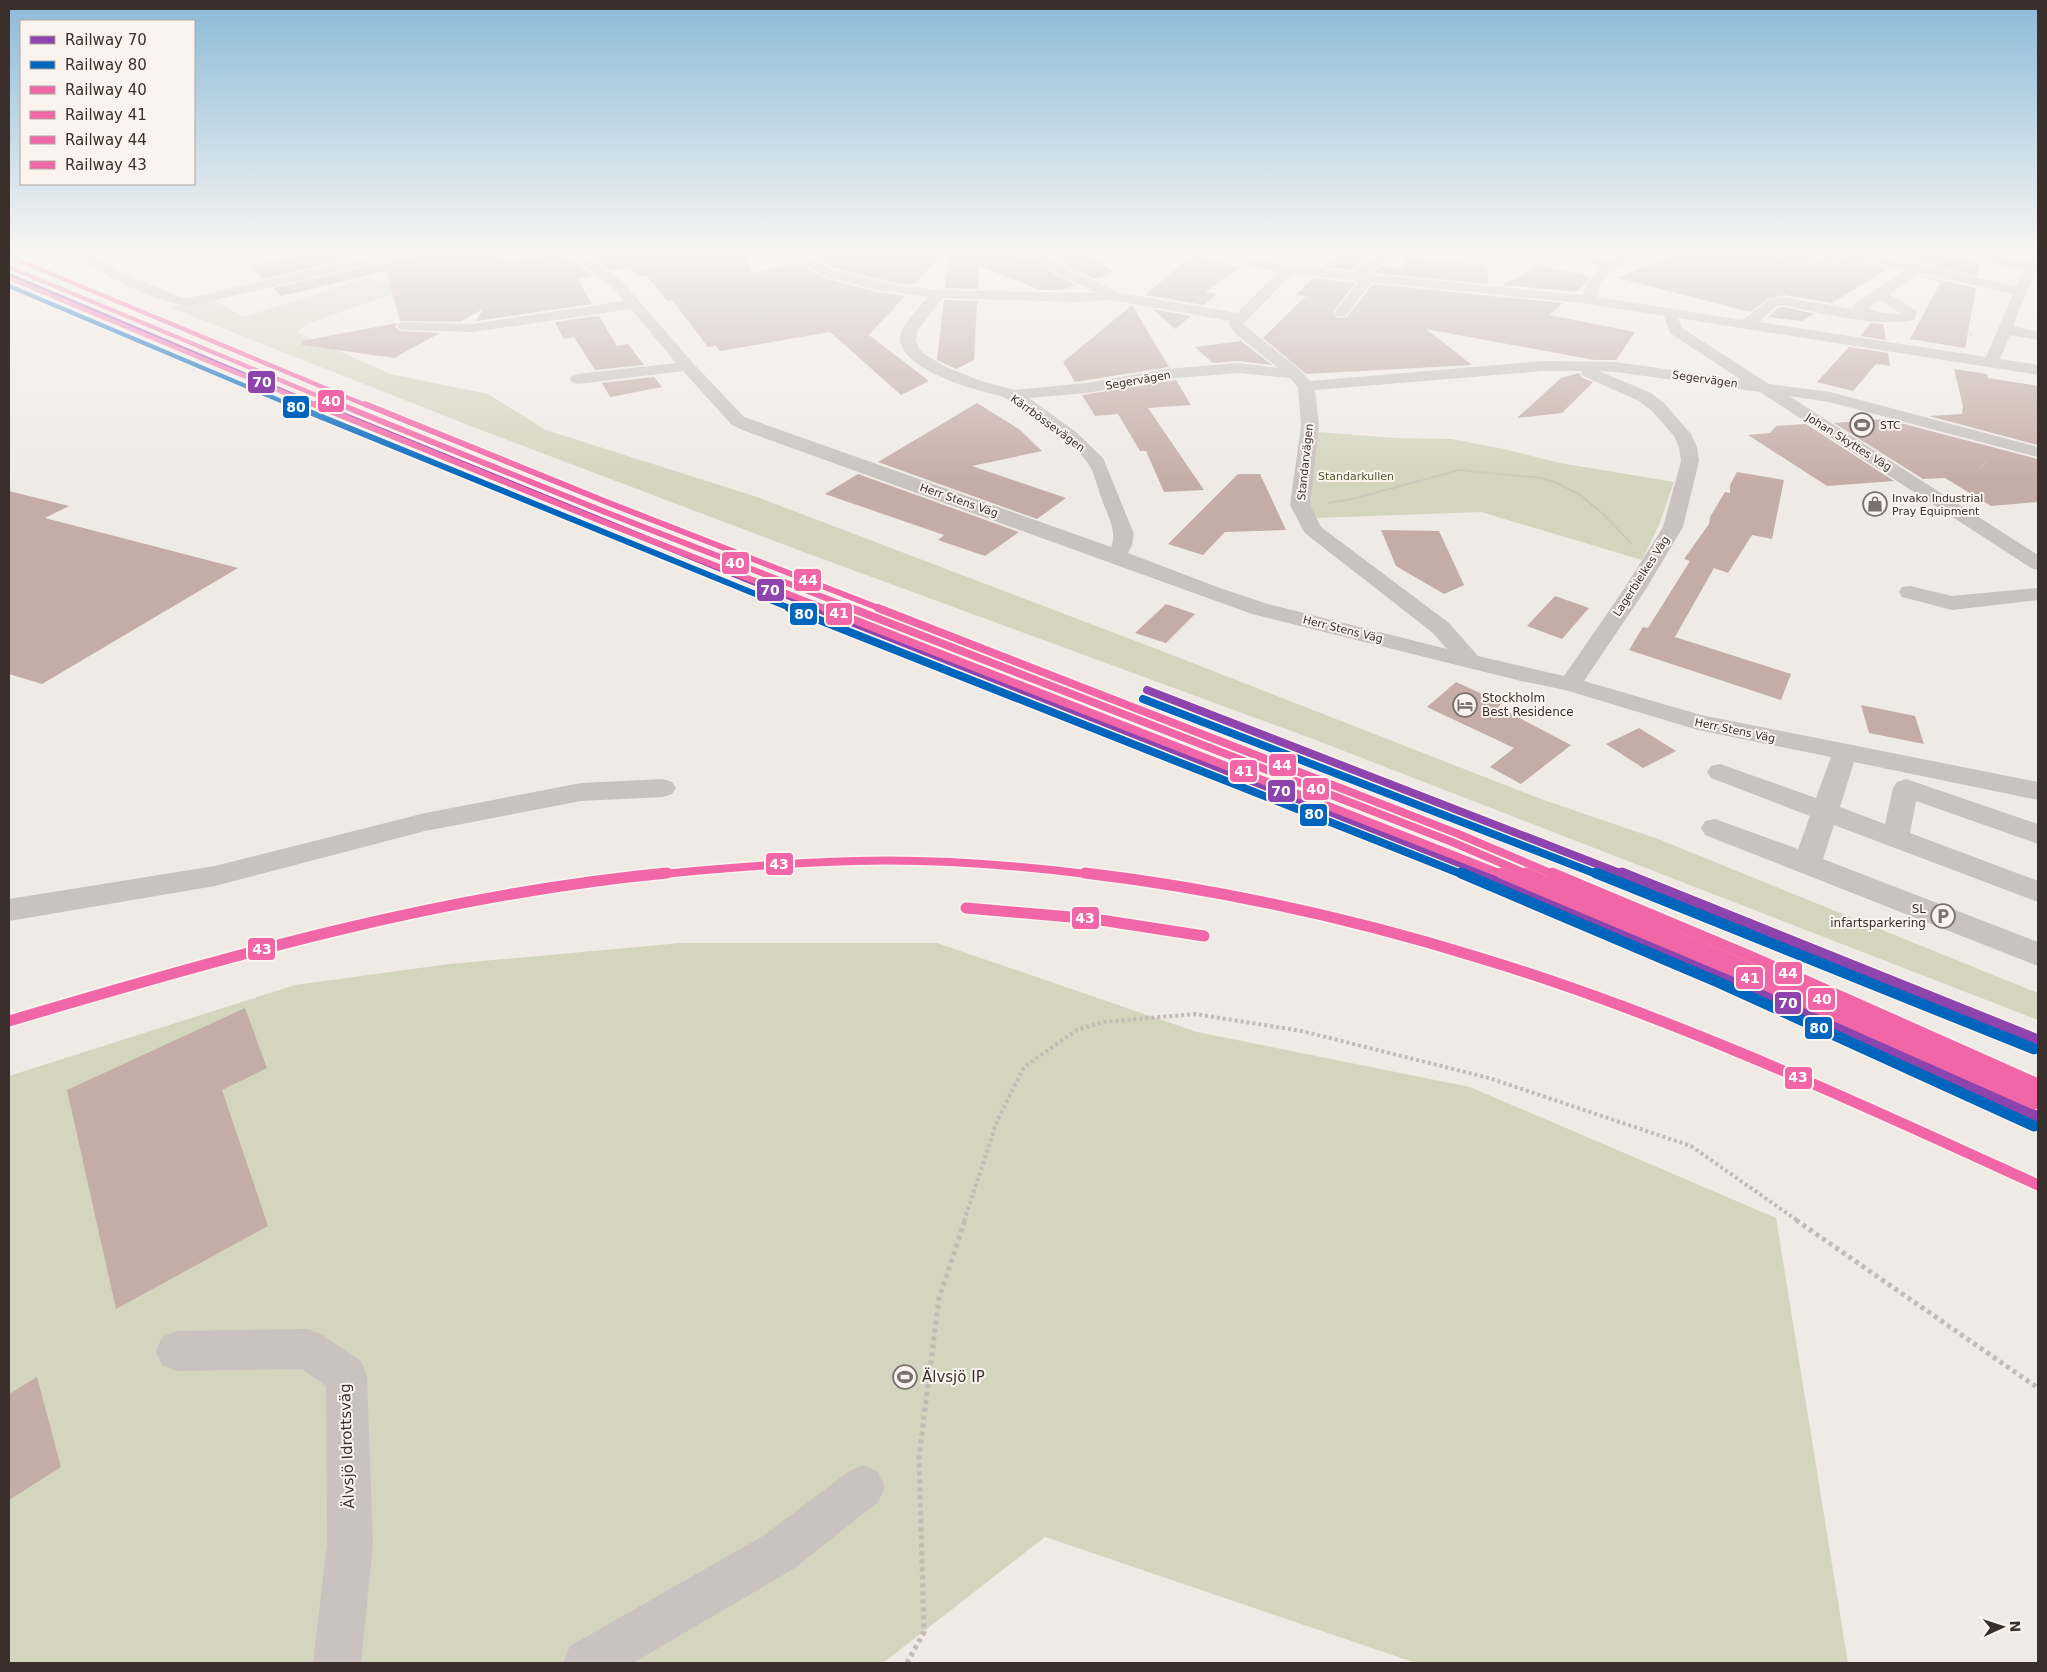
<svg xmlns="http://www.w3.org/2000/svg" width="2047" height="1672" font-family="'DejaVu Sans',sans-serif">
<rect width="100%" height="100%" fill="#f0eae5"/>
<g fill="#d3d5bf">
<polygon points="367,278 396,284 398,292 309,323 297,332 390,374 488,394 546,430 757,497 1167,653 1541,799 1658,839 2038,993 2038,1020 1313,739 801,551 473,427 169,307 214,300 244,317"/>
<polygon points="1318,432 1394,438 1451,439 1504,449 1560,463 1674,482 1659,525 1642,560 1481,512 1316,518 1307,501"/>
<polygon points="681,943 937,943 1197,1032 1470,1087 1776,1218 1848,1663 1416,1663 1045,1537 883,1663 9,1663 9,1076 295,985 449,964"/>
</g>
<g fill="#c4ada6">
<polygon points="328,249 392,249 263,279 250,266"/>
<polygon points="426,249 485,249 506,262 561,252 594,276 578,279 592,304 476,321 483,309 460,322 400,321 386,271 281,296 273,288 418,255"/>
<polygon points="579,249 749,249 751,274 798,262 823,278 872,291 905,296 869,335 929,381 901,395 830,332 720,351 716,346 708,347 672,300 667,301 646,275 640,276 627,268 612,271"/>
<polygon points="847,249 1021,249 1057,276 1076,285 1062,290 1040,290 979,266 978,289 945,288 949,254 944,253 914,285 896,283 834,268 815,258"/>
<polygon points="1042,249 1083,249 1115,273 1095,279 1069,267"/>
<polygon points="1342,249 1370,259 1350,270 1323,267"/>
<polygon points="1683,249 1835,249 1821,257 1809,260 1808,266 1819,269 1840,262 1856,249 1936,249 1944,255 1981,263 1979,265 1978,276 1871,252 1863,258 1867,263 1901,271 1888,269 1832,303 1784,295 1767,299 1750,312 1618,278"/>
<polygon points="1194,254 1239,268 1205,292 1217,294 1204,305 1145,295"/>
<polygon points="1406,257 1487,265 1488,284 1372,273 1385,265 1400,270"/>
<polygon points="1540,265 1589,277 1584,285 1576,292 1502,285"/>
<polygon points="1919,275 1976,288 1965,348 1910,339 1941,282 1918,276"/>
<polygon points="1313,278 1355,283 1333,312 1336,318 1347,317 1373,284 1563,303 1549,315 1635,332 1616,360 1594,360 1426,329 1472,365 1306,374 1263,338 1306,296 1296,295"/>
<polygon points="944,300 977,301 974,360 956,369 937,360"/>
<polygon points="1132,305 1169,367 1075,382 1063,362"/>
<polygon points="1784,307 1798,310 1814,314 1802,321 1768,317 1778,308"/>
<polygon points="1153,309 1191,316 1175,329"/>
<polygon points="599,316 617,346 628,344 644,365 595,370 574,337 564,339 555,322"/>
<polygon points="397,323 395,327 399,331 440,333 394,358 302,345 302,341"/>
<polygon points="1871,323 1883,324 1886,340 1860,336"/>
<polygon points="1241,341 1272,365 1238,361 1213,363 1195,347"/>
<polygon points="1849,347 1888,353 1890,366 1876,364 1853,391 1817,382"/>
<polygon points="1954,369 1987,374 1988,378 2038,386 2038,445 1929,416 1962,414 1963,406"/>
<polygon points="1579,373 1582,378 1593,382 1562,413 1517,418 1561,378"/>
<polygon points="654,377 662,387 610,397 602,383"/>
<polygon points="1176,380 1191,405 1148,408 1204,490 1164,492 1146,451 1140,451 1118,414 1095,416 1082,395"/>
<polygon points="977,403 1019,429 1042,451 972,466 1066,498 1037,519 878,462"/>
<polygon points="1884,419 1897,427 1900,423 2038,459 2038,502 1991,506 1945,478 1923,479 1834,423"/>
<polygon points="1806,424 1894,481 1827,486 1748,435 1770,433 1776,426"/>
<polygon points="1737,472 1784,480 1772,539 1752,535 1728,573 1714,568 1675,637 1791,674 1781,700 1629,650 1643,627 1648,628 1690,561 1684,559 1709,524 1710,517 1725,492 1730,493 1730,485"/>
<polygon points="858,474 1019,532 985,556 938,540 944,535 825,494"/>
<polygon points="1238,474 1260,474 1286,530 1225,532 1203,555 1168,544"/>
<polygon points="9,491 69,506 45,518 238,568 42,684 9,674"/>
<polygon points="1381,530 1439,531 1464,585 1444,594 1396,566"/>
<polygon points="1555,596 1589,608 1562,639 1527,626"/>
<polygon points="1166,604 1195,614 1166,643 1135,633"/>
<polygon points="1456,682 1502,703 1498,707 1571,745 1521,784 1490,767 1514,748 1427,707"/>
<polygon points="1861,705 1915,716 1924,744 1869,733"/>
<polygon points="1639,728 1676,751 1643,768 1606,744"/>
<polygon points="245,1008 267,1068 222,1090 268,1226 116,1309 67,1090"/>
<polygon points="37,1377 61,1467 9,1500 9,1394"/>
</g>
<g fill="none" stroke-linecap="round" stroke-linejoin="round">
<g stroke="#c2bbb6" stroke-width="2" stroke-dasharray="1 1" stroke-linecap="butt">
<polyline points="1960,331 1972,335"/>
<polyline points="1979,470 1986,461"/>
<polyline points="1329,503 1352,499 1460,470 1541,478 1555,482 1580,495 1602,513 1632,544"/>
</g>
<polyline stroke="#c2bbb6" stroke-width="4" stroke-dasharray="3 3" stroke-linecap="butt" points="964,1221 997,1121 1024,1067 1077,1030 1103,1022 1195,1014 1302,1031 1489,1078 1691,1146 1798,1221"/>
<g stroke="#c2bbb6" stroke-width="5" stroke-dasharray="4 4" stroke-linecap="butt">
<polyline points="1796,1220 2038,1388"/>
<polyline points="907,1663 924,1632 919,1456 939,1298 965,1220"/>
</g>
<g fill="#c9c2be" fill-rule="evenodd">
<path d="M72,249H87L118,271L180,297L189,298L401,249H424L418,253L189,306C160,304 90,272 72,249Z"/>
<path d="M561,249H576L622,281L693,363L744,417L1111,547C1118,531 1106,513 1101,497C1097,486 1094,471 1087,462C1071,440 1028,409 1003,397C995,394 986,393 978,390C956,384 905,367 900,341C898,328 920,306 928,297L872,289L823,276L780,249H796L833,270L896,285L938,290L1097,293L1058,275L1023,249H1038L1068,269L1112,289L1115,292L1237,313L1279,272L1250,266L1208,252L1207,249H1226L1258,260L1289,266L1350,272L1376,258L1360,252L1359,249C1370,249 1384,248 1393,257L1367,274L1583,295L1587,282L1601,266L1541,252L1540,249H1563L1610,260L1630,249H1646C1631,268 1599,267 1597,297L1743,320L1768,300L1784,297L1852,309L1853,305L1906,270L1867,261L1865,258L1872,254L2016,286L2023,270L1944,253L1938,249H1963L2026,262L2032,249H2038V273L2035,272L2013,326L2038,332V340L2010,335L2000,359L2038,365V375L1678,318L1682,328L1769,384L1830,392L2038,447V457L1829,402L1789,396L2038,555V570L2031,568L1760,392L1616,372L1599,371L1651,393L1664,403L1691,434L1697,447L1699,461L1683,527L1646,589L1584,681L1701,715L2038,782V800L1854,762L1840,807L1885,824L1893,788L1897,782L1906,779L2038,824V844L1916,801L1910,833L2038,881V902L1834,825L1823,859L2038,942V966L1705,835L1701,828L1705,821L1715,819L1798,849L1810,816L1711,778L1707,772L1711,766L1720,764L1816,798L1831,757L1698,730L1565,690L1521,681L1252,614L745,431L732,425L683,371L578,384L572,382L570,379L572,376L578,374L676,363L631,309L473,332L404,330L399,329L397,326L399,323L404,322L473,324L624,301L612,287ZM1919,273L2013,294L1986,357L1759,322L1777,306L1784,305C1818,313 1881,328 1914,320L1917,313L1915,310L1889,294ZM1292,274L1359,281L1334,313L1336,316H1346L1372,282L1590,304L1664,316L1670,333L1741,380L1616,362L1543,361L1310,381L1300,370L1243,324ZM942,298L1077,302L1112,300L1230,321L1228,324L1236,334L1278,368L1238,363L1166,369L1087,383L1014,390L981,381L946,367L924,354L919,348L916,341L918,330ZM1880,300L1901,314L1883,313L1868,308ZM1543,371H1582L1581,373L1583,376L1639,401L1652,411L1674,436L1679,447L1681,461L1663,527L1624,589L1564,676L1478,656L1449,623L1321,527L1310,505L1319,426L1315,390ZM1238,373L1290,378L1298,387L1301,426L1290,505L1303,530L1306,534L1433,633L1447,649L1268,604L1220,588L1128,553L1132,545L1134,534L1103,458L1076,432L1029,398L1087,393L1166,379Z"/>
<path d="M1839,249H1854C1846,258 1820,275 1809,264L1811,261L1822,259Z"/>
<polygon points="1910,586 1952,596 2038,588 2038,600 1952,610 1902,597 1899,592 1902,587"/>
<polygon points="663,779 672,782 676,788 672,794 663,797 581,801 425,831 215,886 9,921 9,899 215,866 425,813 581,783"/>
<polygon points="308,1329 322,1335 361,1361 367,1376 373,1544 361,1663 313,1663 327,1544 326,1386 302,1369 176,1371 162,1365 156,1351 162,1337 176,1331"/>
<polygon points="863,1465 878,1472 885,1487 878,1502 795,1568 633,1663 563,1663 570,1646 763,1536 848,1472"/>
</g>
<g stroke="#fbf4ee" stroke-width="6">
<polyline id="rail-1-far3" points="9,275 319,406"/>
</g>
<g stroke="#fbf4ee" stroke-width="9">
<polyline id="rail-1-far2" points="316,404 819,609"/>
</g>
<g stroke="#fbf4ee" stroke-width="11">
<g id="rail-1-far1">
<polyline points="816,608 1489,875"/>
<polyline points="1147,690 1625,875"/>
</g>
</g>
<g stroke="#fbf4ee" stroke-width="14">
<g id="rail-1">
<polyline points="1486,873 1724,974 2038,1117"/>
<polyline points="1622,873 2038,1040"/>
</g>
</g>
<g stroke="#fbf4ee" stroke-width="6">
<polyline id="rail-2-far3" points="9,286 293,406"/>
</g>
<g stroke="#fbf4ee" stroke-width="9">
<polyline id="rail-2-far2" points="290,404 792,609"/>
</g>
<g stroke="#fbf4ee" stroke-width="11">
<g id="rail-2-far1">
<polyline points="789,608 1464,875"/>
<polyline points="1143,699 1599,875"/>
</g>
</g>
<g stroke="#fbf4ee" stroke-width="14">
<g id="rail-2">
<polyline points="1461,873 1720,983 2034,1126"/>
<polyline points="1596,873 2034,1049"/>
</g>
</g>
<g stroke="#fbf4ee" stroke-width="6">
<polyline id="rail-3-far3" points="9,267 342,406"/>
</g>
<g stroke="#fbf4ee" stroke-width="9">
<polyline id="rail-3-far2" points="339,404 605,512 854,609"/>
</g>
<g stroke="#fbf4ee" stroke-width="11">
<polyline id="rail-3-far1" points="851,608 1452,842 1529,875"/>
</g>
<g stroke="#fbf4ee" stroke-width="14">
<polyline id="rail-3" points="1526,873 1746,966 2038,1095"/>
</g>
<g stroke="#fbf4ee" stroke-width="6">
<polyline id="rail-4-far3" points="9,278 316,406"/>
</g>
<g stroke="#fbf4ee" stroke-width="9">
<polyline id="rail-4-far2" points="313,404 601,521 827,609"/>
</g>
<g stroke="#fbf4ee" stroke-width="11">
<polyline id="rail-4-far1" points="824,608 1504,875"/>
</g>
<g stroke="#fbf4ee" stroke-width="14">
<polyline id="rail-4" points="1501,873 1743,975 2034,1104"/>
</g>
<g stroke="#fbf4ee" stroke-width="6">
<polyline id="rail-5-far3" points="13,258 368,406"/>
</g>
<g stroke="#fbf4ee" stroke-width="9">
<polyline id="rail-5-far2" points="365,404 609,503 881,609"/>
</g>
<g stroke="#fbf4ee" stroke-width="11">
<polyline id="rail-5-far1" points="878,608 1456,833 1555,875"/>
</g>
<g stroke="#fbf4ee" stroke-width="14">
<polyline id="rail-5" points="1552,873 1750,956 2038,1084"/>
</g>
<g stroke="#fbf4ee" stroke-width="11">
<path id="rail-6-far1" d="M654,875C721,868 788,863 856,861C935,859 1016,865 1095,875"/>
</g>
<g stroke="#fbf4ee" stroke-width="14">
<g id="rail-6">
<path d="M1085,873C1219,889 1351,918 1480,958C1672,1016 1856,1102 2038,1185"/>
<polyline points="966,908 1094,919 1204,936"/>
<path d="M9,1021C224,957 443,894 667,873"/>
</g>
</g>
<use href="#rail-1-far3" stroke="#8e44ad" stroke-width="4.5"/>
<use href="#rail-1-far2" stroke="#8e44ad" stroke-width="6"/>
<use href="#rail-1-far1" stroke="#8e44ad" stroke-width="8"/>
<use href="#rail-1" stroke="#8e44ad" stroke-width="11"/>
<use href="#rail-2-far3" stroke="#0065bd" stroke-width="4.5"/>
<use href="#rail-2-far2" stroke="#0065bd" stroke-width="6"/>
<use href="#rail-2-far1" stroke="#0065bd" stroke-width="8"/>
<use href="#rail-2" stroke="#0065bd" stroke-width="11"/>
<use href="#rail-3-far3" stroke="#f166a7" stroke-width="4.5"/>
<use href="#rail-3-far2" stroke="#f166a7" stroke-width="6"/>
<use href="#rail-3-far1" stroke="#f166a7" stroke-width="8"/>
<use href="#rail-3" stroke="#f166a7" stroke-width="11"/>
<use href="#rail-4-far3" stroke="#f166a7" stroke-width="4.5"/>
<use href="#rail-4-far2" stroke="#f166a7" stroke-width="6"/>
<use href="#rail-4-far1" stroke="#f166a7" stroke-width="8"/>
<use href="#rail-4" stroke="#f166a7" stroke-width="11"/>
<use href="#rail-5-far3" stroke="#f166a7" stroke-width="4.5"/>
<use href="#rail-5-far2" stroke="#f166a7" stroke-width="6"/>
<use href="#rail-5-far1" stroke="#f166a7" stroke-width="8"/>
<use href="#rail-5" stroke="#f166a7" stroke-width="11"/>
<use href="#rail-6-far1" stroke="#f166a7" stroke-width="8"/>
<use href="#rail-6" stroke="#f166a7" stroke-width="11"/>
</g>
<linearGradient id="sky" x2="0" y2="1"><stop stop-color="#8bbad8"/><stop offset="0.52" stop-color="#f8f6f3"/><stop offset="1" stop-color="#f8f6f3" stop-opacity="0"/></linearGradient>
<rect width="2047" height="483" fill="url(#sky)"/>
<defs>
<g id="stadium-ring" transform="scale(1.25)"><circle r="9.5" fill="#fbf4ee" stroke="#7a706c" stroke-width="1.5"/><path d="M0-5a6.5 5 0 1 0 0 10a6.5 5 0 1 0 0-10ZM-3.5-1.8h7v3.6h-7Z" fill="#7a706c"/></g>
<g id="shop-ring" transform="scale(1.25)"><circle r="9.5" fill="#fbf4ee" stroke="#7a706c" stroke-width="1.5"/><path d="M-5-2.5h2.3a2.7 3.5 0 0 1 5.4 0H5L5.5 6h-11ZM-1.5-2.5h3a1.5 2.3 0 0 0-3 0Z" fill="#7a706c"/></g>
<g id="hotel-ring" transform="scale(1.25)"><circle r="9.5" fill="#fbf4ee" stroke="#7a706c" stroke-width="1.5"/><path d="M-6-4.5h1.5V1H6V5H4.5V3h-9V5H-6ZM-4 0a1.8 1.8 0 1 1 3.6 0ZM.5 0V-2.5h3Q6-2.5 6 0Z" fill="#7a706c"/></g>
<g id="parking-ring" transform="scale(1.25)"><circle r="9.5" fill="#fbf4ee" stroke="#7a706c" stroke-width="1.5"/><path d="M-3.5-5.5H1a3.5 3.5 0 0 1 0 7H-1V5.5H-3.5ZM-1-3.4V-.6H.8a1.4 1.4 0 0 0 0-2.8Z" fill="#7a706c"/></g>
</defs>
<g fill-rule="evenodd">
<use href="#stadium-ring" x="1862" y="425"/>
<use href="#shop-ring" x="1875" y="504"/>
<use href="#hotel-ring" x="1465" y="705"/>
<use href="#parking-ring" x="1943" y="916"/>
<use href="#stadium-ring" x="905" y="1377"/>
</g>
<g text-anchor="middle" stroke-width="4" stroke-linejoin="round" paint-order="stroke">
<g font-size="11" fill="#3b2f2b" stroke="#fbf4ee">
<text transform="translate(1705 379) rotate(8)" y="4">Segervägen</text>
<text transform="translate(1138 380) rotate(-10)" y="4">Segervägen</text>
<text transform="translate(1048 423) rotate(36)" y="4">Kärrbössevägen</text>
<text transform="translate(1849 442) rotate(32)" y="4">Johan Skyttes Väg</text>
<text transform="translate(1305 462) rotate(-84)" y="4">Standarvägen</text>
<text transform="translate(959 500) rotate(19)" y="4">Herr Stens Väg</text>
<text transform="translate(1641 576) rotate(-57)" y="4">Lagerbielkes Väg</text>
<text transform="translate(1343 629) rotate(14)" y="4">Herr Stens Väg</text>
<text transform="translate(1735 730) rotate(12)" y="4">Herr Stens Väg</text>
</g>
<g font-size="11" fill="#3b2f2b" stroke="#fbf4ee" text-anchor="start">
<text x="1880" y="429">STC</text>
<text x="1892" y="502">Invako Industrial<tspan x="1892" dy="13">Pray Equipment</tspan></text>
</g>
<g font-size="11" fill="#4d5a2e" stroke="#fbf4ee">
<text x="1356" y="480">Standarkullen</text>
</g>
<g font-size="12" fill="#3b2f2b" stroke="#fbf4ee" text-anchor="start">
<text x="1482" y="702">Stockholm<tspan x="1482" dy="14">Best Residence</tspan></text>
<text x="1926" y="913" text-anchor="end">SL<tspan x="1926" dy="14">infartsparkering</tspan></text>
</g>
<g font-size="15" fill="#3b2f2b" stroke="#fbf4ee" text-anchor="start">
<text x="922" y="1382">Älvsjö IP</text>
</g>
<g font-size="15" fill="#3b2f2b" stroke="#fbf4ee">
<text transform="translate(347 1446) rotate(-92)" y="5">Älvsjö Idrottsväg</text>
</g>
</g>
<g stroke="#fbf4ee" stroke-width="2">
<rect x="247" y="370" width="29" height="24" rx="5" fill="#8e44ad"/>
<rect x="317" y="389" width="28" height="24" rx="5" fill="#f166a7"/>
<rect x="282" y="395" width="28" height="24" rx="5" fill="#0065bd"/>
<rect x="721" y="551" width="29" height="24" rx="5" fill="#f166a7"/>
<rect x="793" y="568" width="29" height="24" rx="5" fill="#f166a7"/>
<rect x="756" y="578" width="29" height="24" rx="5" fill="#8e44ad"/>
<rect x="825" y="602" width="28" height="24" rx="5" fill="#f166a7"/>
<rect x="789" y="602" width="29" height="24" rx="5" fill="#0065bd"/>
<rect x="1268" y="753" width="29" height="24" rx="5" fill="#f166a7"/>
<rect x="1229" y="759" width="29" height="24" rx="5" fill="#f166a7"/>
<rect x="1302" y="777" width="28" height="24" rx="5" fill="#f166a7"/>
<rect x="1267" y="779" width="29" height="24" rx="5" fill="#8e44ad"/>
<rect x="1299" y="803" width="29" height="24" rx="5" fill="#0065bd"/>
<rect x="765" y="852" width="29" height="24" rx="5" fill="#f166a7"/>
<rect x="1071" y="906" width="29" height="24" rx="5" fill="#f166a7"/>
<rect x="247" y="937" width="29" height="24" rx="5" fill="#f166a7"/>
<rect x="1774" y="961" width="29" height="24" rx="5" fill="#f166a7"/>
<rect x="1735" y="966" width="29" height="24" rx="5" fill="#f166a7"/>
<rect x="1807" y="987" width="29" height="24" rx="5" fill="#f166a7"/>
<rect x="1774" y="991" width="28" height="24" rx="5" fill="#8e44ad"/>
<rect x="1804" y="1016" width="29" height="24" rx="5" fill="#0065bd"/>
<rect x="1784" y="1066" width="29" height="24" rx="5" fill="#f166a7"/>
</g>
<g font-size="14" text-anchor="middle" font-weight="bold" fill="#fff">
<text x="262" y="387">70</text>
<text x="331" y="406">40</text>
<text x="296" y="412">80</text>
<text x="735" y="568">40</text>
<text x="808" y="585">44</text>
<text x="770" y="595">70</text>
<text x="839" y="618">41</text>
<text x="804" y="619">80</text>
<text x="1282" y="770">44</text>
<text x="1244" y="776">41</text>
<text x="1316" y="794">40</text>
<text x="1281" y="796">70</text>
<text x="1314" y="819">80</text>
<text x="779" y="869">43</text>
<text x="1085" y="923">43</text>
<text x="262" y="954">43</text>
<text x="1788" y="978">44</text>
<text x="1750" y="983">41</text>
<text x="1822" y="1004">40</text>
<text x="1788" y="1008">70</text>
<text x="1819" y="1033">80</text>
<text x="1798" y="1082">43</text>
</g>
<rect width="2047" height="1672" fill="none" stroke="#3b2f2b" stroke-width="20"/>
<rect x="20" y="20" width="175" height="165" fill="#fbf4ee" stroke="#aea5a0"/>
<rect x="30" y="36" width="25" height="8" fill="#8e44ad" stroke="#aea5a0"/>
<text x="65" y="45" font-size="15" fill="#3b2f2b">Railway 70</text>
<rect x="30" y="61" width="25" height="8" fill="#0065bd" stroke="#aea5a0"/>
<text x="65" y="70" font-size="15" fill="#3b2f2b">Railway 80</text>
<rect x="30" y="86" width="25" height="8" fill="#f166a7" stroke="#aea5a0"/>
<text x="65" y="95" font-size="15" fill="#3b2f2b">Railway 40</text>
<rect x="30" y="111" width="25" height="8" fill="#f166a7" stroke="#aea5a0"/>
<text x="65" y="120" font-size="15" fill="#3b2f2b">Railway 41</text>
<rect x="30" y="136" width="25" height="8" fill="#f166a7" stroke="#aea5a0"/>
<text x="65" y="145" font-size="15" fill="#3b2f2b">Railway 44</text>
<rect x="30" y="161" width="25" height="8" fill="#f166a7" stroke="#aea5a0"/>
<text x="65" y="170" font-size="15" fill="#3b2f2b">Railway 43</text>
<g transform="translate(2002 1627) rotate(87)" stroke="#fbf4ee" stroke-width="4" paint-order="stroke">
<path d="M0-4L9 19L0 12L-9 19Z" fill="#3b2f2b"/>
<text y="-8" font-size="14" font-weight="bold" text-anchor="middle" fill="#3b2f2b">N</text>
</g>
</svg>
